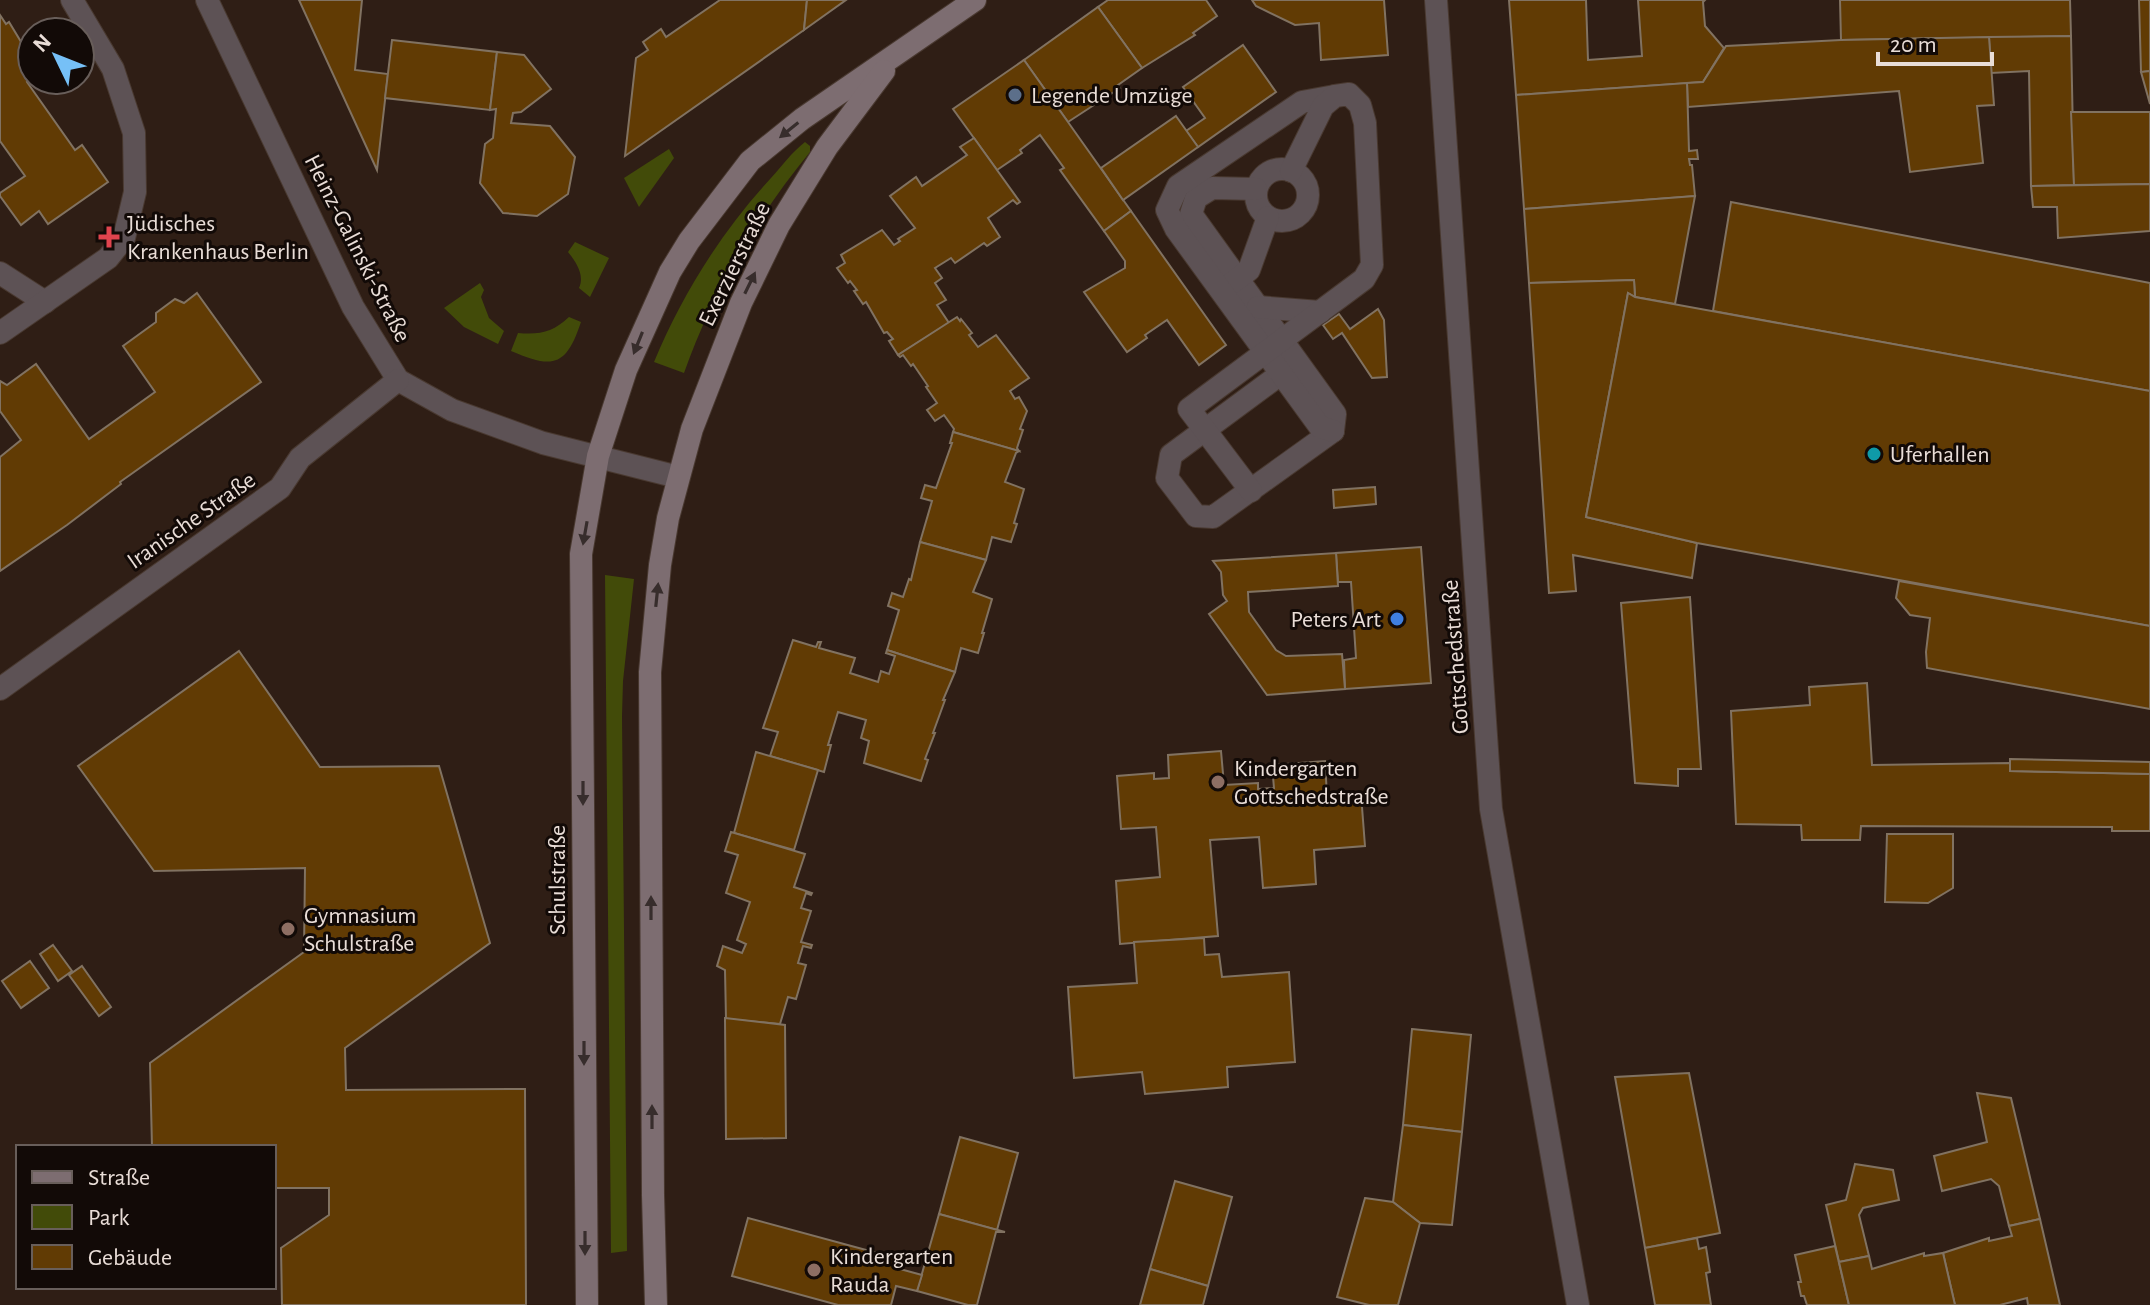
<svg xmlns="http://www.w3.org/2000/svg" width="2150" height="1305" font-family="'Alegreya Sans',sans-serif">
<rect width="100%" height="100%" fill="#2f1e15"/>
<g fill="#424b09">
<path d="M805,142L810,146V152C755,219 713,292 684,373L654,362C682,295 721,232 771,178C782,166 792,152 805,142Z"/>
<polygon points="669,149 674,158 639,207 624,178"/>
<path d="M575,242L609,258L590,297L579,288C585,275 576,262 568,252Z"/>
<polygon points="480,283 484,290 481,297 489,318 504,331 498,344 464,327 444,308"/>
<path d="M569,317L581,322C566,367 553,369 511,351L518,333C540,335 553,332 569,317Z"/>
<polygon points="605,575 634,579 623,681 622,716 627,1251 611,1253"/>
</g>
<g fill="#613b04" stroke="#817261" stroke-width="2">
<polygon points="299,0 362,0 355,70 388,74 377,170"/>
<polygon points="720,0 807,0 804,30 625,156 636,58 648,50 643,42 661,29 666,37"/>
<polygon points="807,0 846,0 804,30"/>
<polygon points="1108,0 1206,0 1217,16 1193,33 1195,35 1142,68 1098,7"/>
<polygon points="1252,0 1384,0 1388,55 1321,60 1319,23 1295,25 1256,6"/>
<polygon points="1509,0 1586,0 1588,60 1642,56 1638,0 1705,0 1703,2 1705,26 1724,48 1703,82 1516,95"/>
<polygon points="1840,0 2070,0 2071,36 1841,40"/>
<polygon points="2139,0 2150,0 2150,71 2141,72"/>
<polygon points="1098,7 1142,68 1118,85 1120,88 1068,122 1024,60"/>
<polygon points="0,15 6,24 9,22 32,60 32,78 27,82 75,150 82,145 108,182 48,224 39,211 21,225 0,196 0,193 25,176 0,141"/>
<polygon points="2071,36 2074,185 2031,186 2029,71 1991,73 1989,37"/>
<polygon points="1989,37 1994,105 1977,106 1983,163 1910,172 1899,91 1688,107 1687,83 1703,82 1726,46 1841,40"/>
<polygon points="392,40 497,52 490,110 385,98"/>
<polygon points="1243,45 1276,92 1198,147 1186,131 1205,118 1183,87"/>
<polygon points="497,52 524,55 551,89 521,112 513,113 511,123 550,126 575,157 568,194 537,216 503,213 480,183 485,144 493,138 496,109 490,110"/>
<polygon points="1024,60 1131,211 1104,231 1060,170 1064,168 1040,135 1020,150 1022,153 997,170 953,109"/>
<polygon points="2150,71 2150,104 2141,72"/>
<polygon points="1687,83 1689,151 1697,150 1698,159 1689,159 1690,165 1692,165 1695,196 1524,209 1516,95"/>
<polygon points="2071,112 2150,112 2150,184 2074,185"/>
<polygon points="1176,116 1198,147 1123,200 1101,168"/>
<polygon points="974,138 1020,202 1017,204 1013,200 988,218 1000,237 987,246 984,243 955,263 951,258 935,268 942,278 935,283 946,300 937,305 949,323 898,355 889,341 893,339 887,332 884,333 866,302 863,304 854,291 857,290 850,281 848,283 837,268 845,263 841,255 882,230 894,245 900,241 898,239 915,228 890,196 916,177 922,186 967,155 960,147"/>
<polygon points="2150,184 2150,231 2058,238 2057,207 2033,207 2031,186"/>
<polygon points="1695,196 1675,304 1635,297 1634,280 1529,283 1524,209"/>
<polygon points="1731,202 2150,283 2150,391 1713,311"/>
<polygon points="1131,211 1226,345 1199,365 1167,320 1145,335 1147,338 1127,352 1084,292 1125,268 1125,261 1104,231"/>
<polygon points="1634,280 1635,297 1628,293 1586,517 1697,543 1692,578 1573,555 1576,591 1549,593 1529,283"/>
<polygon points="197,293 261,382 120,482 121,484 67,525 0,571 0,457 21,440 0,411 0,381 7,385 36,364 89,439 155,392 123,346 156,322 156,313 175,299 184,303"/>
<polygon points="1628,293 1635,297 2150,391 2150,626 1697,543 1586,517"/>
<polygon points="1378,309 1384,320 1387,377 1372,378 1342,333 1333,339 1323,325 1339,314 1350,329"/>
<polygon points="957,317 960,321 961,319 972,333 969,335 978,347 996,335 1029,378 1010,391 1015,399 1019,397 1027,411 1020,429 1023,430 1017,448 1019,451 953,432 954,429 944,415 935,421 927,410 937,403 926,387 928,386 913,364 911,366 903,355 900,357 898,355"/>
<polygon points="953,432 1019,451 1016,453 1005,482 1024,489 1014,523 1017,524 1011,542 992,537 986,560 920,542 932,501 921,498 925,485 936,488 952,443 950,443"/>
<polygon points="1375,487 1376,504 1334,508 1333,490"/>
<polygon points="920,542 986,560 973,592 992,599 982,633 984,633 978,653 961,648 955,672 887,650 899,610 888,606 892,593 903,597 909,579 911,580"/>
<polygon points="1421,547 1431,683 1345,689 1344,660 1356,658 1351,582 1338,582 1336,553"/>
<polygon points="1336,553 1338,586 1248,592 1249,612 1276,650 1286,656 1342,654 1345,689 1267,695 1209,614 1227,601 1223,595 1221,572 1213,561"/>
<polygon points="1899,581 2150,626 2150,709 1927,668 1926,652 1930,618 1910,615 1896,598"/>
<polygon points="1690,597 1701,769 1678,769 1678,786 1635,783 1621,603"/>
<polygon points="793,640 816,647 818,642 821,642 819,648 855,658 850,673 878,682 881,671 889,674 895,656 886,653 887,650 955,672 943,700 945,700 933,733 935,733 925,759 928,760 921,781 864,763 869,741 861,738 866,720 838,712 828,745 831,745 824,772 770,756 778,732 763,728"/>
<polygon points="239,651 320,767 439,766 490,943 345,1048 346,1090 525,1089 526,1305 282,1305 281,1248 329,1215 329,1188 274,1188 274,1147 152,1147 150,1063 304,952 305,868 154,871 78,766"/>
<polygon points="1867,683 1872,765 2010,763 2010,771 2150,774 2150,831 2112,831 2112,827 1861,826 1860,840 1802,840 1801,825 1736,824 1731,711 1810,705 1809,687"/>
<polygon points="1221,751 1224,785 1258,783 1258,789 1274,788 1272,765 1325,761 1327,796 1361,794 1365,846 1314,850 1316,884 1263,888 1259,837 1210,840 1218,936 1120,944 1116,881 1160,877 1156,827 1121,829 1117,776 1154,773 1154,779 1169,778 1168,755"/>
<polygon points="756,752 818,770 794,850 734,833"/>
<polygon points="2010,759 2150,762 2150,774 2010,771"/>
<polygon points="731,832 805,854 794,887 812,893 811,895 806,893 801,908 811,911 801,942 812,945 811,948 803,946 798,963 806,965 796,999 788,997 780,1024 726,1019 725,970 717,966 723,946 742,953 746,944 737,940 750,902 726,893 738,855 725,851"/>
<polygon points="1887,834 1953,834 1953,888 1928,903 1885,902"/>
<polygon points="1204,938 1205,955 1219,954 1222,977 1289,972 1295,1062 1227,1067 1228,1087 1145,1094 1142,1072 1074,1078 1068,987 1137,983 1134,942"/>
<polygon points="53,945 72,971 58,981 40,954"/>
<polygon points="30,961 49,988 21,1008 2,981"/>
<polygon points="82,966 111,1007 99,1016 69,975"/>
<polygon points="725,1018 785,1025 786,1138 726,1139"/>
<polygon points="1412,1029 1471,1035 1462,1132 1403,1125"/>
<polygon points="1689,1073 1720,1233 1645,1248 1615,1077"/>
<polygon points="1977,1093 2011,1098 2040,1219 2009,1226 1999,1186 1991,1179 1942,1191 1934,1156 1987,1142"/>
<polygon points="1403,1125 1462,1132 1452,1225 1420,1223 1393,1202"/>
<polygon points="960,1137 1018,1153 997,1230 939,1214"/>
<polygon points="1855,1164 1893,1170 1899,1200 1863,1208 1859,1215 1869,1256 1839,1262 1826,1205 1846,1200"/>
<polygon points="1175,1181 1232,1197 1208,1286 1150,1269"/>
<polygon points="1365,1198 1393,1202 1420,1223 1398,1305 1369,1305 1337,1297"/>
<polygon points="939,1214 1005,1232 996,1232 977,1305 968,1305 917,1291"/>
<polygon points="748,1218 903,1260 900,1269 922,1275 917,1291 896,1286 891,1305 838,1305 732,1276"/>
<polygon points="2040,1219 2060,1305 2028,1305 2027,1298 2000,1305 1955,1305 1943,1253 1989,1238 1989,1241 2012,1236 2009,1226"/>
<polygon points="1697,1238 1699,1249 1706,1247 1710,1272 1706,1273 1711,1305 1655,1305 1645,1248"/>
<polygon points="1835,1246 1849,1305 1807,1305 1804,1296 1801,1296 1798,1282 1801,1282 1795,1255"/>
<polygon points="1924,1253 1924,1256 1943,1253 1955,1305 1849,1305 1839,1262 1869,1256 1872,1269"/>
<polygon points="1150,1269 1208,1286 1203,1305 1140,1305"/>
</g>
<g fill="none" stroke-linecap="round" stroke-linejoin="round">
<g stroke="#493930" stroke-width="24">
<g id="service">
<circle cx="1282" cy="195" r="26"/>
<polyline points="1256,189 1212,188 1196,198 1191,214 1335,414 1333,431 1213,517 1196,516 1167,478 1171,455 1297,362"/>
<polyline points="0,273 45,302"/>
<polyline points="1228,286 1249,270 1268,217"/>
<polyline points="1258,307 1320,312"/>
<polyline points="0,333 108,258 124,238 135,192 134,133 113,69 72,0"/>
<polyline points="1333,431 1320,427 1176,229 1167,210 1178,186 1302,102 1335,96"/>
<polyline points="1251,491 1189,409 1364,279 1372,265 1365,123 1360,105 1349,94 1335,96 1323,106 1291,171"/>
</g>
</g>
<g stroke="#493930" stroke-width="24">
<g id="minor">
<polyline points="207,0 353,307 398,380 452,410 543,443 678,477"/>
<polyline points="1436,0 1491,809 1578,1305"/>
<polyline points="0,689 280,488 300,458 398,380"/>
</g>
</g>
<g stroke="#493930" stroke-width="24">
<g id="secondary">
<polyline points="587,1305 581,554 598,456 626,370 670,272 689,241 750,161 802,119 975,0"/>
<polyline points="656,1305 653,1195 650,672 660,565 668,518 692,429 741,303 779,225 827,147 884,71"/>
</g>
</g>
<use href="#service" stroke="#5d5255" stroke-width="22"/>
<use href="#minor" stroke="#5d5255" stroke-width="22"/>
<use href="#secondary" stroke="#7d6d71" stroke-width="22"/>
</g>
<defs><path id="oneway-solid" d="M-6-.8H1V-3.2L6.5 0L1 3.2V.8H-6Z" transform="scale(2)"/></defs>
<g fill="#372d2c">
<use href="#oneway-solid" transform="translate(789 130) rotate(141)"/>
<use href="#oneway-solid" transform="translate(750 283) rotate(-64)"/>
<use href="#oneway-solid" transform="translate(638 343) rotate(112)"/>
<use href="#oneway-solid" transform="translate(585 533) rotate(100)"/>
<use href="#oneway-solid" transform="translate(657 595) rotate(-84)"/>
<use href="#oneway-solid" transform="translate(583 793) rotate(90)"/>
<use href="#oneway-solid" transform="translate(651 908) rotate(-90)"/>
<use href="#oneway-solid" transform="translate(584 1053) rotate(90)"/>
<use href="#oneway-solid" transform="translate(652 1117) rotate(-90)"/>
<use href="#oneway-solid" transform="translate(585 1243) rotate(90)"/>
</g>
<circle fill="#5c6f8a" stroke="#120a07" stroke-width="3" cx="1015" cy="95" r="8"/>
<path fill="#e0444e" stroke="#120a07" stroke-width="3" d="M105 225h8v8h8v8h-8v8h-8v-8h-8v-8h8z"/>
<circle fill="#0f9aa8" stroke="#120a07" stroke-width="3" cx="1874" cy="454" r="8"/>
<circle fill="#3f7fe0" stroke="#120a07" stroke-width="3" cx="1397" cy="619" r="8"/>
<g fill="#8d6e63" stroke="#120a07" stroke-width="3">
<circle cx="1218" cy="782" r="8"/>
<circle cx="288" cy="929" r="8"/>
<circle cx="814" cy="1270" r="8"/>
</g>
<g text-anchor="middle" stroke-width="6" stroke-linejoin="round" paint-order="stroke">
<g font-size="24" fill="#e9ddd7" stroke="#120a07" text-anchor="start">
<text x="1031" y="103">Legende Umzüge</text>
<text x="127" y="231">Jüdisches<tspan x="127" dy="28">Krankenhaus Berlin</tspan></text>
<text x="1890" y="462">Uferhallen</text>
<text x="1381" y="627" text-anchor="end">Peters Art</text>
<text x="1234" y="776">Kindergarten<tspan x="1234" dy="28">Gottschedstraße</tspan></text>
<text x="304" y="923">Gymnasium<tspan x="304" dy="28">Schulstraße</tspan></text>
<text x="830" y="1264">Kindergarten<tspan x="830" dy="28">Rauda</tspan></text>
</g>
<g font-size="24" fill="#e9ddd7" stroke="#120a07">
<text transform="translate(358 248) rotate(63)" y="8">Heinz-Galinski-Straße</text>
<text transform="translate(734 264) rotate(-64)" y="8">Exerzierstraße</text>
<text transform="translate(191 520) rotate(-35)" y="8">Iranische Straße</text>
<text transform="translate(1455 657) rotate(-94)" y="8">Gottschedstraße</text>
<text transform="translate(557 880) rotate(-90)" y="8">Schulstraße</text>
</g>
</g>
<rect x="16" y="1145" width="260" height="144" fill="#120a07" stroke="#685e5a" stroke-width="2"/>
<rect x="32" y="1171" width="40" height="12" fill="#7d6d71" stroke="#685e5a" stroke-width="2"/>
<text x="88" y="1185" font-size="24" fill="#e9ddd7">Straße</text>
<rect x="32" y="1205" width="40" height="24" fill="#424b09" stroke="#685e5a" stroke-width="2"/>
<text x="88" y="1225" font-size="24" fill="#e9ddd7">Park</text>
<rect x="32" y="1245" width="40" height="24" fill="#613b04" stroke="#685e5a" stroke-width="2"/>
<text x="88" y="1265" font-size="24" fill="#e9ddd7">Gebäude</text>
<g transform="translate(56 56) rotate(313)"><circle r="38" fill="#120a07" stroke="#685e5a" stroke-width="2"/>
<path d="M0-6L14 30L0 20L-14 30Z" fill="#76c0f7"/>
<text y="-12" font-size="22" font-weight="bold" text-anchor="middle" fill="#e9ddd7">N</text>
</g>
<path d="M1878 52v12h114v-12" fill="none" stroke="#e9ddd7" stroke-width="4"/>
<text x="1890" y="52" font-size="24" fill="#e9ddd7" stroke="#120a07" stroke-width="6" paint-order="stroke">20 m</text>
</svg>
